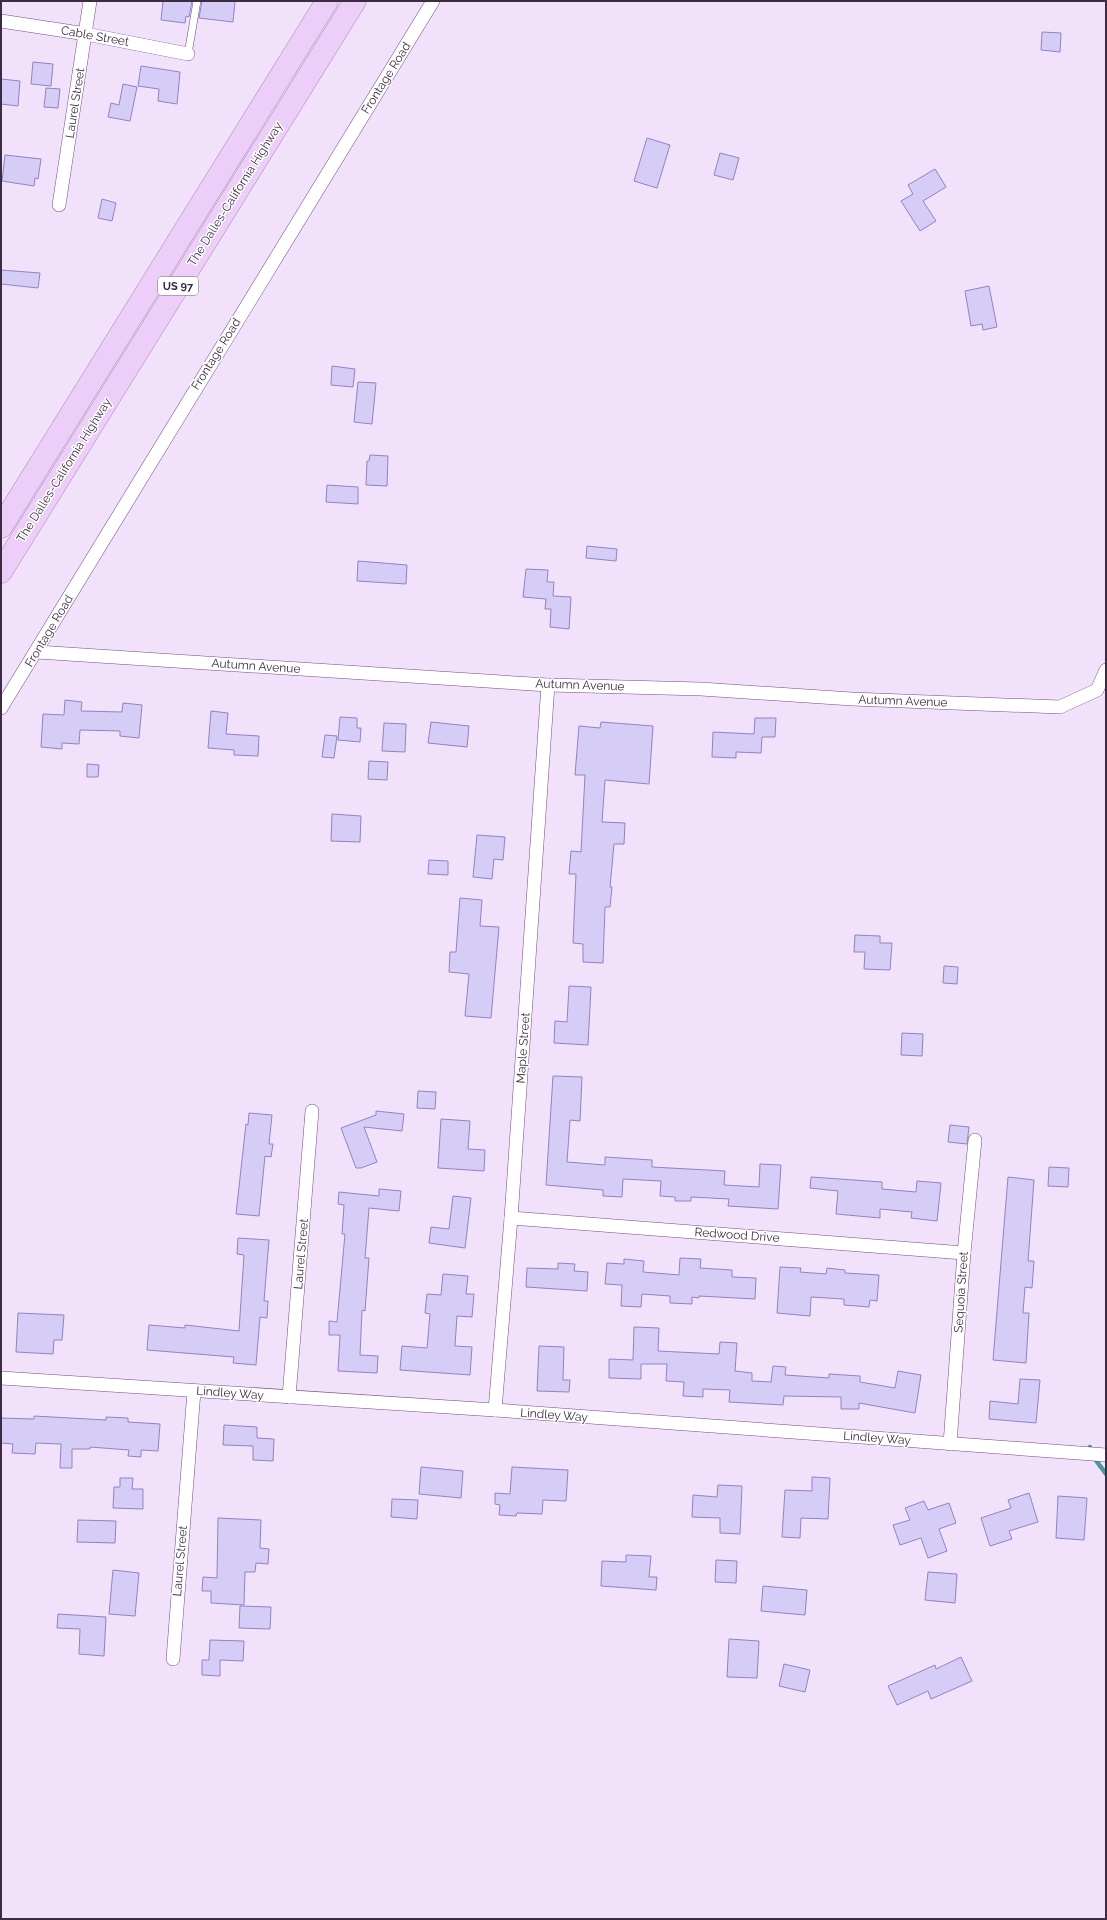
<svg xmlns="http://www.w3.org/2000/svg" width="1107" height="1920" font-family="Raleway,sans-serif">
<rect width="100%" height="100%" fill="#f2e1fa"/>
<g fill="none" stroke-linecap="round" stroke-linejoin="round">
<polyline stroke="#4d959d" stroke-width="4.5" points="1090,1447 1092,1455 1106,1474"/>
</g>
<g fill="#d6cdf6" stroke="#9382c2">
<polygon points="163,1 192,1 189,17 186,16 185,23 161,20"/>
<polygon points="202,1 235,1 233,22 199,18"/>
<polygon points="1042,32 1061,33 1060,52 1041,50"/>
<polygon points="33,62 53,64 51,86 31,84"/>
<polygon points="141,66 180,72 177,104 158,101 159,89 138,86"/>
<polygon points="1,79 20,81 18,106 1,104"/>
<polygon points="123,84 137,87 130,121 108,117 111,103 119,105"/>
<polygon points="46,88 60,89 58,108 44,107"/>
<polygon points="647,138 670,145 657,188 634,181"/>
<polygon points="720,153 739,158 733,180 714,175"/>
<polygon points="5,155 41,159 38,179 35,178 34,186 2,181"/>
<polygon points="935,169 946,187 923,201 936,221 920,231 901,201 913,194 908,185"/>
<polygon points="102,199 116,203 112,221 98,218"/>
<polygon points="1,270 40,273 38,288 1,284"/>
<polygon points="989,286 997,327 983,330 982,324 971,326 965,291"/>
<polygon points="332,366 355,369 353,387 331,385"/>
<polygon points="358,382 376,383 372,424 354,422"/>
<polygon points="370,455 388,456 387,486 366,485 367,461 369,461"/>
<polygon points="327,485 358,487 358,504 326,502"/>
<polygon points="587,546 617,549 616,561 586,558"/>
<polygon points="358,561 407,565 406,584 357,581"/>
<polygon points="526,569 548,570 547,582 554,582 553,596 571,597 569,629 550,627 551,609 545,609 546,599 523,597"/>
<polygon points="65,700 82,702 81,711 122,712 123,703 142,705 139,738 120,736 120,731 80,730 79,744 62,743 62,749 41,747 43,714 64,715"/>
<polygon points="211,711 228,713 226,734 259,736 258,756 234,755 234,750 208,748"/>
<polygon points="340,717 357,718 357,728 361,728 360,742 338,740"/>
<polygon points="755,718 776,718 775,737 762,737 761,753 736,752 736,758 712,757 713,732 754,734"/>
<polygon points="431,722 469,726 467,747 428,743"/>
<polygon points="601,722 653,726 649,784 605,780 602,822 625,823 624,844 614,844 610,887 612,887 610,907 605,907 603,963 583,962 583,944 573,943 576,874 569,874 571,851 581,852 585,775 575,775 579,726 600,728"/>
<polygon points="384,723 406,724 405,752 382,751"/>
<polygon points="325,735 337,736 334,758 322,757"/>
<polygon points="369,761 388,762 387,780 368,779"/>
<polygon points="87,764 99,765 98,777 87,777"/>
<polygon points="332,814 361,816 360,842 331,841"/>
<polygon points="477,835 505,837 503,860 494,859 492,879 473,877"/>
<polygon points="429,860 448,861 448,875 428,874"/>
<polygon points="460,898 482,900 480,926 499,927 491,1018 465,1016 469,974 449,972 450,952 456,952"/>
<polygon points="855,935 880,936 880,943 892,943 890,970 864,969 865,952 854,952"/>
<polygon points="944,966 958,967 957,984 943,983"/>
<polygon points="569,986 591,987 588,1045 554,1043 555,1021 567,1022"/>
<polygon points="902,1033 923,1034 922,1056 901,1055"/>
<polygon points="553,1076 582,1077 580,1121 570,1120 567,1162 605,1165 605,1157 652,1160 652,1167 725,1171 724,1185 759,1187 760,1164 781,1165 778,1209 728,1206 729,1199 691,1197 691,1201 675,1201 675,1197 660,1196 661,1181 623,1179 622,1197 603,1196 603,1190 546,1185"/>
<polygon points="418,1091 436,1092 435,1109 417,1108"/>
<polygon points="376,1111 404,1114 402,1131 364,1127 377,1162 361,1168 356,1168 341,1128 376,1115"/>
<polygon points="249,1113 272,1115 269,1144 273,1144 271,1157 265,1156 259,1216 236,1214 246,1124 248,1125"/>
<polygon points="441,1119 470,1121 468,1149 485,1150 484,1171 438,1168"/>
<polygon points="950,1125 969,1127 967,1144 948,1142"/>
<polygon points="1049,1167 1069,1168 1068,1187 1048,1186"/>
<polygon points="811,1177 882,1182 882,1189 916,1192 917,1181 941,1183 937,1221 911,1218 912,1212 880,1209 880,1218 836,1214 838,1191 810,1188"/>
<polygon points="1008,1177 1034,1180 1028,1261 1034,1261 1032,1288 1025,1287 1023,1313 1029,1313 1026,1363 993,1360"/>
<polygon points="379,1189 401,1191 399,1211 369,1208 365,1258 369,1258 365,1311 362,1310 360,1355 378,1356 377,1373 338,1371 340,1335 329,1335 329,1321 337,1322 345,1234 342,1234 344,1205 338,1204 339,1192 379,1196"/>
<polygon points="453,1196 471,1198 465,1248 429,1243 431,1227 449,1229"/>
<polygon points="238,1238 269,1240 264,1301 268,1301 267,1318 260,1317 256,1365 233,1363 234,1357 147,1350 149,1325 185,1328 185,1325 239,1331 244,1255 237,1254"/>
<polygon points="680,1258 701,1259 700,1268 732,1270 732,1277 756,1278 755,1299 699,1296 699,1298 692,1297 692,1304 670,1303 670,1296 642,1294 641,1307 621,1306 622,1285 605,1284 607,1263 624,1264 624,1259 644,1261 643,1272 679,1275"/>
<polygon points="558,1263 575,1264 574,1271 588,1272 587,1291 526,1287 527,1268 558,1269"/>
<polygon points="780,1267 801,1268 800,1272 826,1274 827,1268 845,1270 845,1273 879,1275 877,1301 870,1300 869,1307 844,1305 844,1299 811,1297 810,1316 777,1313"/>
<polygon points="443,1274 468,1276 466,1294 474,1294 472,1317 457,1316 455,1346 472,1347 470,1375 400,1370 402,1346 427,1348 430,1314 425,1313 427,1294 441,1295"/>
<polygon points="18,1313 64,1315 62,1340 54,1340 53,1354 16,1352"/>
<polygon points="634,1327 659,1328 658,1351 719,1354 720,1342 737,1343 735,1371 752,1373 752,1381 771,1382 773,1366 786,1367 785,1375 829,1378 829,1374 860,1376 860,1382 895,1388 898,1371 921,1375 915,1413 859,1403 859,1409 841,1409 841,1397 784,1396 783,1405 729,1402 730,1390 703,1389 703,1397 683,1396 684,1382 666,1381 667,1364 641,1364 641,1379 609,1378 609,1359 633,1360"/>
<polygon points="539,1346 564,1347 563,1380 570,1380 569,1392 537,1391"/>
<polygon points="1020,1379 1040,1380 1036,1423 989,1419 990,1401 1018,1404"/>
<polygon points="34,1416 106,1420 106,1417 128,1418 128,1422 160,1424 158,1451 141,1450 141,1457 128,1456 129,1450 90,1447 90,1449 72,1449 72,1468 60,1468 61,1444 36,1443 35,1454 12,1453 13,1444 1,1443 1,1418 34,1419"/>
<polygon points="224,1425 257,1427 257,1438 274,1439 273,1461 253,1460 253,1446 223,1445"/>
<polygon points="421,1467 463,1471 461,1498 419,1494"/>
<polygon points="512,1467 568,1470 566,1501 543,1500 542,1514 517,1513 516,1516 499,1515 500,1505 495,1504 495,1493 510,1494"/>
<polygon points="812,1477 830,1478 828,1519 801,1518 800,1538 782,1537 785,1490 812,1491"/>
<polygon points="120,1478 133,1478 132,1489 143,1489 143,1509 113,1508 114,1487 120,1487"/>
<polygon points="718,1485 742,1486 740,1534 720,1533 720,1518 692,1517 693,1495 717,1497"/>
<polygon points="1029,1493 1038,1522 1009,1531 1012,1539 990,1546 981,1518 1011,1508 1008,1500"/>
<polygon points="1058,1496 1087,1498 1084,1540 1056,1538"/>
<polygon points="392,1499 418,1500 417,1519 391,1517"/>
<polygon points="924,1501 928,1510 949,1503 956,1523 939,1529 947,1551 928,1558 921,1538 900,1545 893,1525 910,1520 905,1508"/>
<polygon points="218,1518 261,1520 260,1548 269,1549 268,1564 256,1563 255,1572 245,1572 244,1605 211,1603 211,1591 202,1591 203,1577 217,1578"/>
<polygon points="78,1520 116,1521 115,1543 77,1542"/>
<polygon points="626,1555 651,1556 649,1577 657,1577 656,1590 601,1586 602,1561 626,1562"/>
<polygon points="716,1560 737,1561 736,1583 715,1582"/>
<polygon points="113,1570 139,1573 135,1616 109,1614"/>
<polygon points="928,1572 957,1574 955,1603 925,1600"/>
<polygon points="763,1586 807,1590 805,1615 761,1611"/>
<polygon points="240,1606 271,1607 270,1629 239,1628"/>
<polygon points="58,1614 106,1617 104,1656 79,1654 80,1629 57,1628"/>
<polygon points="729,1639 759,1641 757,1678 727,1677"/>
<polygon points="210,1640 244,1641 243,1661 220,1660 220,1676 202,1675 202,1660 209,1660"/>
<polygon points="961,1657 972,1681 931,1699 928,1691 897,1705 888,1686 935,1665 936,1669"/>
<polygon points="784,1664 810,1670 805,1692 779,1686"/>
</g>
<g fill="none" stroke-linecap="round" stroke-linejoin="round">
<g stroke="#744d83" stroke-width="8">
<polyline id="service" points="188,54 197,1"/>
</g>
<g stroke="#744d83" stroke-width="14">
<g id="minor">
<polyline points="1,21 86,34 188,54"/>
<polyline points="59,205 90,1"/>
<polyline points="37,652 548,685 701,689 852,699 1060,707 1097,690 1106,670"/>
<polyline points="1,708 433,1"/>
<polyline points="511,1218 964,1253"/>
<polyline points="1,1378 495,1410 1106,1455"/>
<polyline points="289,1397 312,1111"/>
<polyline points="495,1410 511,1218 548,685"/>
<polyline points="950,1444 964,1253 975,1140"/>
<polyline points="173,1659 194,1391"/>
</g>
</g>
<g stroke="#ac8cb8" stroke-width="23">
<g id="trunk">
<polyline points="1,527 327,1"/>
<polyline points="1,572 355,1"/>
</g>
</g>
<use href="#service" stroke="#fff" stroke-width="7"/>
<use href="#minor" stroke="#fff" stroke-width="13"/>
<use href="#trunk" stroke="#eccef8" stroke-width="22"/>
</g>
<g text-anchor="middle" stroke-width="3" stroke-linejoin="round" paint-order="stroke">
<rect fill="#fff" stroke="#776b7c" stroke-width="1" x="158" y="277" width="40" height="18" rx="3"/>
<g font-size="11" font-weight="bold" fill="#3d2b44">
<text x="178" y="290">US 97</text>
</g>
<g font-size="12" fill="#3d2b44" stroke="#fff">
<text transform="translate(95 36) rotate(10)" y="4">Cable Street</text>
<text transform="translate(386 78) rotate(-58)" y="4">Frontage Road</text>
<text transform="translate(75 103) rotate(-81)" y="4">Laurel Street</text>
<text transform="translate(235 194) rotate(-58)" y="4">The Dalles-California Highway</text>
<text transform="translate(216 354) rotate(-58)" y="4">Frontage Road</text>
<text transform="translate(64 470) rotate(-58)" y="4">The Dalles-California Highway</text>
<text transform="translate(49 631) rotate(-59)" y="4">Frontage Road</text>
<text transform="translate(256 666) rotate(4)" y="4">Autumn Avenue</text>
<text transform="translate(580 685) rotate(2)" y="4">Autumn Avenue</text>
<text transform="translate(903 701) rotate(2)" y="4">Autumn Avenue</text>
<text transform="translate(523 1048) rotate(-86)" y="4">Maple Street</text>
<text transform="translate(737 1235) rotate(4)" y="4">Redwood Drive</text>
<text transform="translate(301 1254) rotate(-85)" y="4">Laurel Street</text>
<text transform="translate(961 1292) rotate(-86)" y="4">Sequoia Street</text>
<text transform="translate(230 1393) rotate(4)" y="4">Lindley Way</text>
<text transform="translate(554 1415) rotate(4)" y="4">Lindley Way</text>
<text transform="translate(877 1438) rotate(4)" y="4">Lindley Way</text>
<text transform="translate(180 1561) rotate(-85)" y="4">Laurel Street</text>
</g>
</g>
<rect width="1107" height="1920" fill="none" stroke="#3d2b44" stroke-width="4"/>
</svg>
